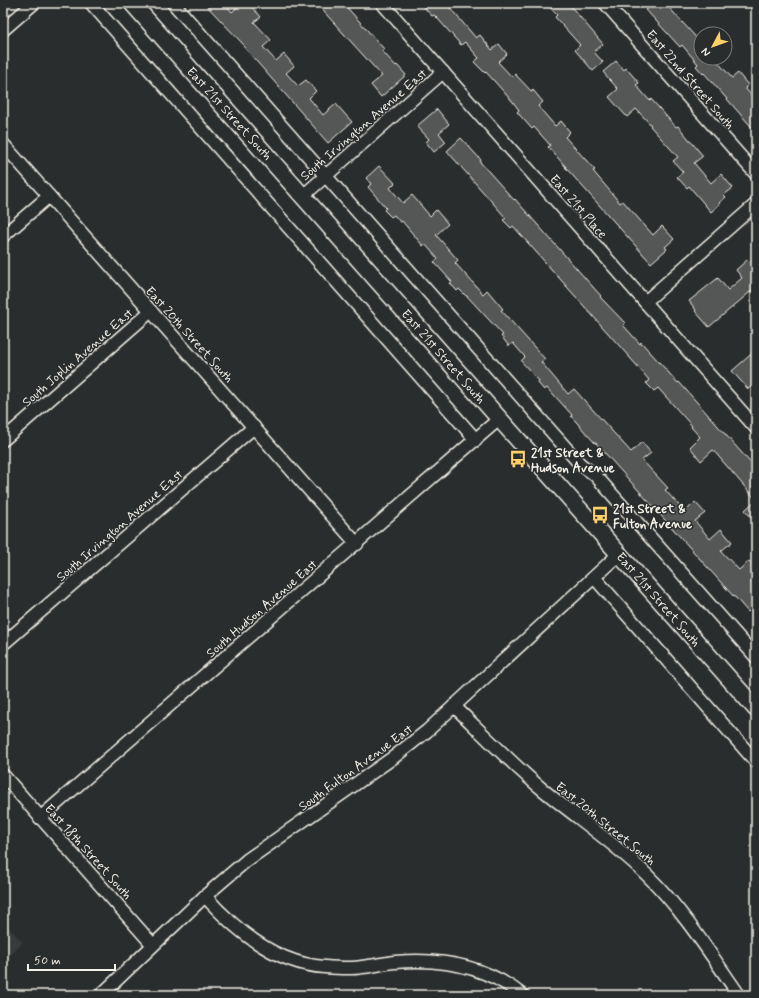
<svg xmlns="http://www.w3.org/2000/svg" width="759" height="998" font-family="Mynerve,sans-serif">
<rect width="100%" height="100%" fill="#2a2d2e"/>
<filter id="ink" filterUnits="userSpaceOnUse"><feTurbulence type="fractalNoise" baseFrequency=".025" numOctaves="2"/><feDisplacementMap in="SourceGraphic" scale="8" xChannelSelector="R" yChannelSelector="G"/><feConvolveMatrix kernelMatrix="1 2 1 2 8 2 1 2 1" color-interpolation-filters="sRGB"/></filter>
<g filter="url(#ink)">
<polygon fill="#373a3a" points="3,921 23,943 3,961"/>
<g fill="#555756" stroke="#f4f1e8">
<polygon points="204,3 224,3 232,12 242,3 248,3 261,17 254,22 271,40 263,47 276,61 284,54 294,66 286,73 298,86 306,80 316,91 309,98 323,115 336,104 352,122 328,143 243,46 244,45"/>
<polygon points="316,3 343,3 384,49 382,51 396,66 397,65 406,75 381,97 371,85 382,76"/>
<polygon points="420,3 455,3 450,8 476,38 480,35 492,50 499,44 507,54 498,62 512,77 515,74 532,92 533,90 543,102 538,106 555,126 561,121 570,132 565,137 595,170 593,171 620,203 623,201 653,235 662,226 674,239 665,247 667,249 651,263 565,167 566,167 548,147 550,145 534,127 532,129 517,112 519,110 513,102 486,72 485,73 474,62 479,58 465,42 461,45 438,19 434,15 432,16"/>
<polygon points="546,3 568,3 603,44 594,52 603,62 593,71 575,50 580,45 555,17 557,15"/>
<polygon points="655,3 665,3 701,43 701,58 714,58 732,78 738,73 748,85 745,88 756,101 756,132 704,73 703,74 696,66 698,64 682,45 680,47 646,10"/>
<polygon points="616,61 624,70 626,68 639,83 636,85 650,101 651,99 676,127 678,126 703,156 694,163 711,183 721,174 733,188 724,195 726,197 719,203 720,204 711,212 689,186 687,188 677,177 683,172 673,161 678,157 650,126 651,125 636,109 627,117 609,97 618,89 603,72"/>
<polygon points="437,109 449,124 439,133 446,142 434,152 426,142 429,139 417,126"/>
<polygon points="461,138 481,160 480,162 514,200 515,199 521,206 601,296 600,297 625,323 623,325 640,344 641,342 678,383 679,382 756,469 756,523 745,510 756,500 713,450 701,461 690,447 700,437 691,427 692,426 658,388 654,391 646,383 649,380 639,368 513,226 511,228 503,220 506,218 447,151"/>
<polygon points="379,166 395,183 390,188 403,203 412,195 430,216 436,210 448,224 436,235 458,260 455,263 483,294 487,290 503,309 501,310 545,359 541,362 568,394 574,389 631,452 642,442 651,453 642,460 668,488 665,490 685,512 695,502 705,513 695,521 710,539 721,529 732,542 721,551 739,570 749,561 756,569 756,578 751,582 756,588 756,616 750,610 748,612 735,597 734,597 596,443 595,443 585,432 571,416 572,415 554,395 554,396 547,388 544,390 538,383 539,381 521,361 525,357 513,343 509,346 501,336 503,335 467,296 466,296 459,289 457,291 450,283 452,282 434,262 438,259 425,244 423,246 402,221 400,222 394,215 391,217 384,210 386,208 368,187 371,184 366,178"/>
<polygon points="756,256 756,287 709,327 695,311 696,310 689,301 718,278 728,290 742,278 736,270 748,259 750,261"/>
<polygon points="756,350 756,383 748,389 732,371"/>
</g>
<g fill="none" stroke-linecap="round" stroke-linejoin="round">
<g stroke="#f4f1e8" stroke-width="15">
<g id="minor">
<polyline points="91,3 476,440"/>
<polyline points="173,3 580,464 595,475 756,657"/>
<polyline points="382,3 756,428"/>
<polyline points="605,3 756,174"/>
<polyline points="3,30 34,3"/>
<polyline points="3,144 357,544"/>
<polyline points="303,196 443,72"/>
<polyline points="3,236 49,196"/>
<polyline points="645,302 756,204"/>
<polyline points="3,440 151,311"/>
<polyline points="594,577 756,762"/>
<polyline points="3,644 254,427"/>
<path d="M454,706C483,734 511,763 542,789C577,818 615,843 647,875C682,909 711,955 739,995"/>
<polyline points="3,775 153,945"/>
<polyline points="40,818 499,419"/>
<path d="M205,896C236,931 277,964 325,967C337,968 351,969 362,967C373,966 384,963 395,962C440,958 486,966 522,995"/>
<polyline points="101,995 205,896 247,860 394,757 427,731 619,554"/>
</g>
</g>
<g stroke="#f4f1e8" stroke-width="19">
<polyline id="secondary" points="132,3 756,709"/>
</g>
<use href="#minor" stroke="#2a2d2e" stroke-width="12"/>
<use href="#secondary" stroke="#2a2d2e" stroke-width="16"/>
</g>
</g>
<defs>
<g id="bus-bare" transform="scale(1.38)"><path d="M-5-6H5V4H4V6H2V4H-2V6H-4V4H-5ZM-3.5-4V0h7V-4ZM-3.5 1.2v1.5H-2V1.2ZM2 1.2v1.5H3.5V1.2Z" fill="#ffd166" stroke="#2a2d2e" stroke-width="2.5" paint-order="stroke"/></g>
</defs>
<g fill-rule="evenodd">
<use href="#bus-bare" x="518" y="459"/>
<use href="#bus-bare" x="600" y="515"/>
</g>
<g text-anchor="middle" stroke-width="3" stroke-linejoin="round" paint-order="stroke">
<g font-size="13" fill="#f4f1e8" stroke="#2a2d2e">
<text transform="translate(691 79) rotate(49)" y="5">East 22nd Street South</text>
<text transform="translate(230 113) rotate(48)" y="5">East 21st Street South</text>
<text transform="translate(363 124) rotate(-41)" y="5">South Irvington Avenue East</text>
<text transform="translate(579 206) rotate(49)" y="5">East 21st Place</text>
<text transform="translate(190 334) rotate(48)" y="5">East 20th Street South</text>
<text transform="translate(444 356) rotate(49)" y="5">East 21st Street South</text>
<text transform="translate(77 357) rotate(-41)" y="5">South Joplin Avenue East</text>
<text transform="translate(119 525) rotate(-41)" y="5">South Irvington Avenue East</text>
<text transform="translate(659 599) rotate(49)" y="5">East 21st Street South</text>
<text transform="translate(261 608) rotate(-41)" y="5">South Hudson Avenue East</text>
<text transform="translate(355 767) rotate(-36)" y="5">South Fulton Avenue East</text>
<text transform="translate(606 823) rotate(39)" y="5">East 20th Street South</text>
<text transform="translate(89 851) rotate(48)" y="5">East 18th Street South</text>
</g>
<g font-size="13" font-weight="bold" fill="#f4f1e8" stroke="#2a2d2e" text-anchor="start">
<text x="531" y="457">21st Street &amp;<tspan x="531" dy="15">Hudson Avenue</tspan></text>
<text x="613" y="513">21st Street &amp;<tspan x="613" dy="15">Fulton Avenue</tspan></text>
</g>
</g>
<rect width="759" height="998" fill="none" stroke="#2a2d2e" stroke-width="16"/>
<rect x="8" y="8" width="743" height="982" fill="none" stroke="#f4f1e8" stroke-width="1.5" filter="url(#ink)"/>
<g transform="translate(713 46) rotate(229)"><circle r="19" fill="#2a2d2e" stroke="#7b7b78"/>
<path d="M0-3L7 15L0 10L-7 15Z" fill="#ffd166"/>
<text y="-6" font-size="11" font-weight="bold" text-anchor="middle" fill="#f4f1e8">N</text>
</g>
<path d="M28 964v6h87v-6" fill="none" stroke="#f4f1e8" stroke-width="2"/>
<text x="34" y="964" font-size="12" fill="#f4f1e8" stroke="#2a2d2e" stroke-width="3" paint-order="stroke">50 m</text>
</svg>
